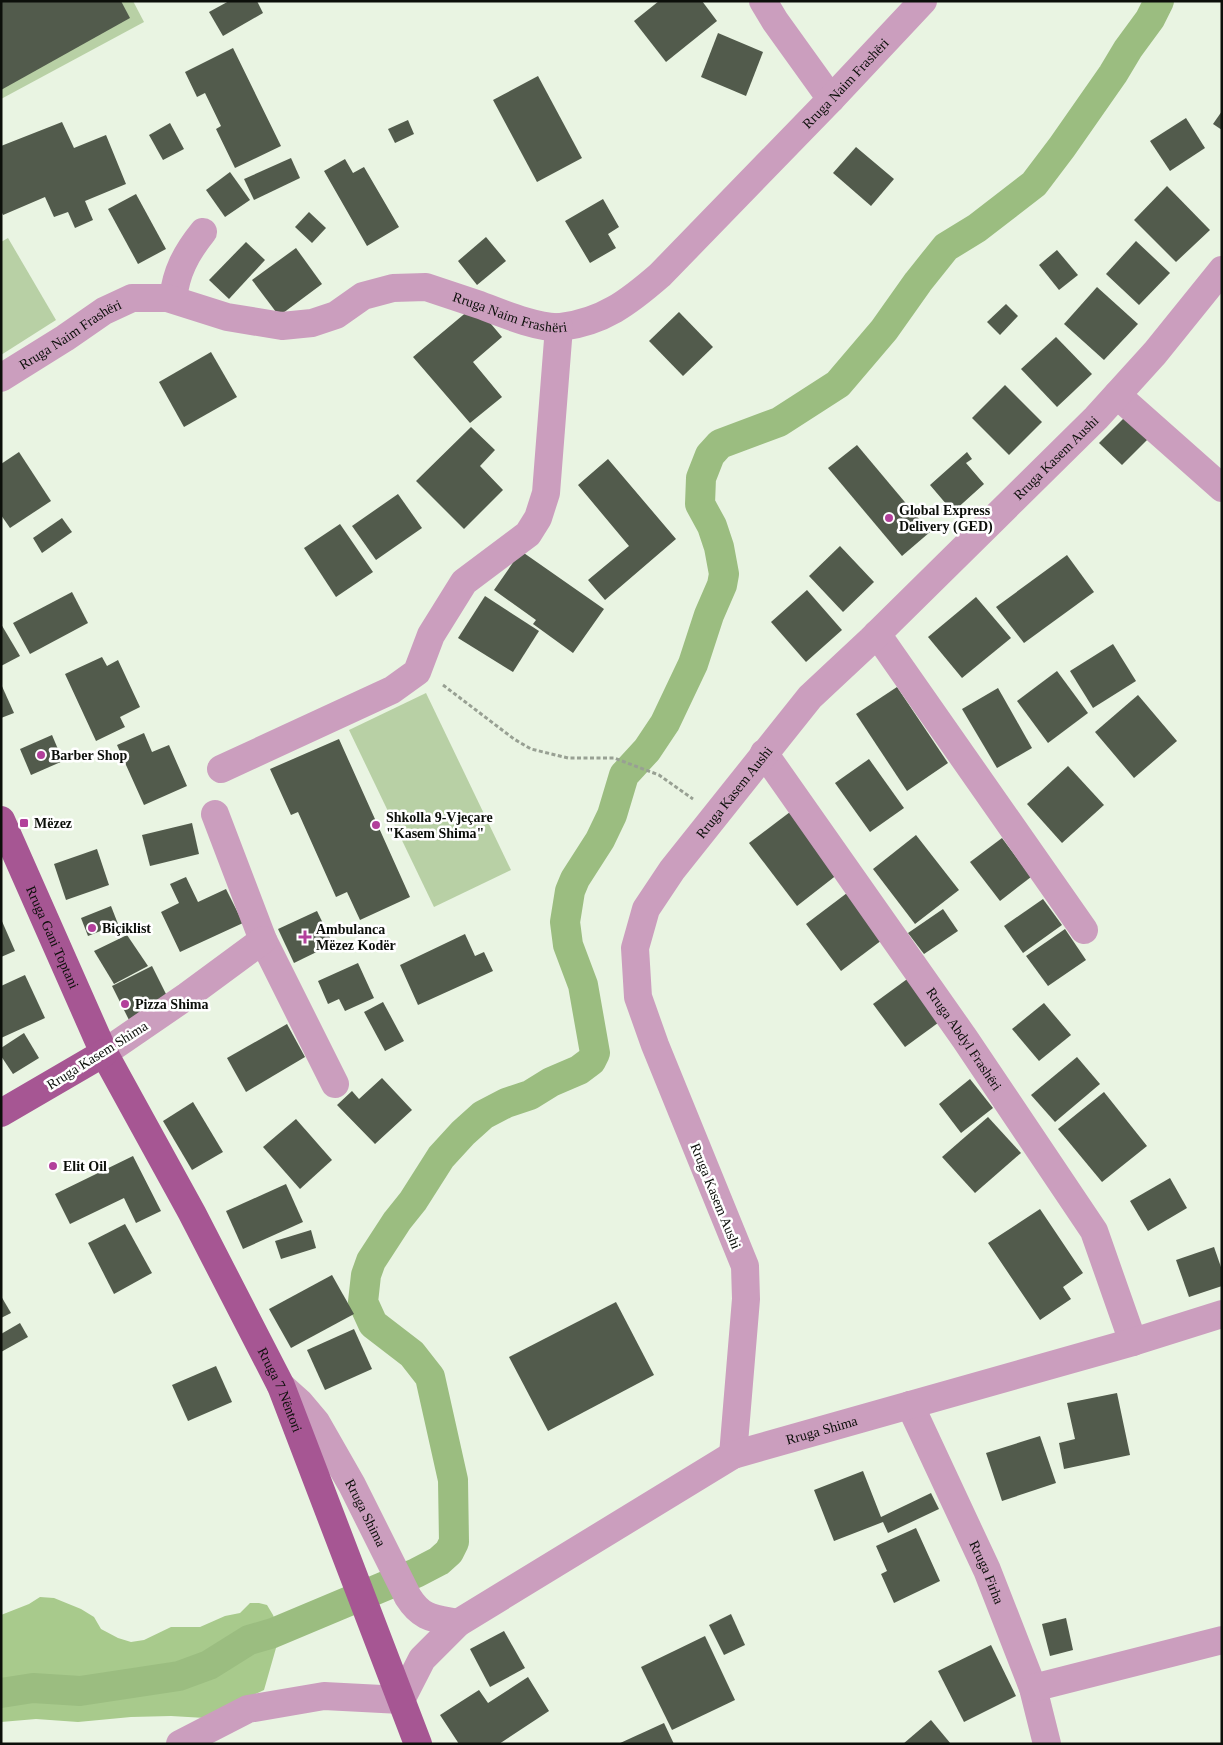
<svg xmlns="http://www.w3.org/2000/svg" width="1223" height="1745" font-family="'Times New Roman',serif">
<rect width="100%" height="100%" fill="#e9f4e2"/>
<g fill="#b8d0a5">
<polygon points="1,1 133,1 144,22 1,99"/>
<polygon points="8,238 56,320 1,355 1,242"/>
<polygon points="426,693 511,870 434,907 349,730"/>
</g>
<polygon fill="#a8ca8c" points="40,1597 54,1598 81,1609 94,1617 101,1629 118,1638 131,1642 144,1640 171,1627 200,1627 225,1616 240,1613 250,1603 259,1603 267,1605 273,1615 280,1634 264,1690 205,1718 171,1716 131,1717 78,1722 36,1719 1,1722 1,1615 29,1604"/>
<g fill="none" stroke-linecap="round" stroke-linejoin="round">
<polyline stroke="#9bbd80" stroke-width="30" points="1,1693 33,1688 80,1691 179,1676 209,1665 249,1640 273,1633 416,1573 439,1561 449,1552 454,1542 453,1480 430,1377 412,1354 373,1324 363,1302 366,1275 371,1261 397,1221 413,1201 441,1157 463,1133 483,1115 506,1103 530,1095 551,1082 579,1070 591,1061 595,1053 583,985 568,945 565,922 570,891 575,879 600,840 612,815 624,775 647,750 665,723 693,664 709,615 722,585 724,574 719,547 712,526 700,504 701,478 710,455 720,444 779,422 838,384 884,330 918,282 946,247 977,228 1034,184 1062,147 1113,74 1128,49 1150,19 1159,1"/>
</g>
<g fill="#525b4c">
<polygon points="1,1 121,1 130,18 1,90"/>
<polygon points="229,1 257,1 263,13 223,36 209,12"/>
<polygon points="659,1 702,1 717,21 666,62 634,21"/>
<polygon points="718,33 763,52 746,96 701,77"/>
<polygon points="233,48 281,146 235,168 216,129 221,126 205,93 197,97 185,72"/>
<polygon points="538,76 582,158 537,182 493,100"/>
<polygon points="1222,111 1222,130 1213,124"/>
<polygon points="1186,118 1205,148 1170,171 1150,141"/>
<polygon points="408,120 414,134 395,143 388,129"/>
<polygon points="62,122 74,148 106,135 126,184 85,201 93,220 75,228 68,212 54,217 45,197 3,215 1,211 1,146"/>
<polygon points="170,123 184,149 163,160 149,135"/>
<polygon points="856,147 894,179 871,206 833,173"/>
<polygon points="291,158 300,178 254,200 244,179"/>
<polygon points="345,159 353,173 364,167 399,227 367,246 324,171"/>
<polygon points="230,172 250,200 225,217 206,190"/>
<polygon points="1167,186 1210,230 1176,262 1134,220"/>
<polygon points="136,194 166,249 138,264 108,209"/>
<polygon points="603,199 619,227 608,234 616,248 590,263 565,221"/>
<polygon points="309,212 326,228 312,243 295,227"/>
<polygon points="486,237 506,261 477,285 458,261"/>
<polygon points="1136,241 1170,273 1139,305 1106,274"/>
<polygon points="246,242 265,260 229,299 209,280"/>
<polygon points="296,248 322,284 279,316 252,280"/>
<polygon points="1057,250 1078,275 1059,290 1039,265"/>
<polygon points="1097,287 1138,324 1104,360 1064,324"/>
<polygon points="1006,304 1018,316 1000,335 987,322"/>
<polygon points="475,305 502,337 473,362 502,397 470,423 413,357"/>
<polygon points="679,312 713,347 683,376 649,341"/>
<polygon points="1056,337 1092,374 1057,407 1021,369"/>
<polygon points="211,352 237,397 184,427 159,382"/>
<polygon points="1005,385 1042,422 1009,455 972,418"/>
<polygon points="1125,417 1148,439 1122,465 1099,443"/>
<polygon points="471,427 495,450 480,466 503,490 464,529 416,481"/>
<polygon points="857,445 930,532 902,556 828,468"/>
<polygon points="19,452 51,501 10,528 1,515 1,464"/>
<polygon points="967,452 972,459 966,463 984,484 953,512 930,485"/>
<polygon points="608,459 676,539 605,600 588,580 629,546 578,485"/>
<polygon points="398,494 422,528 376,560 352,526"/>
<polygon points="62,518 72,532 42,553 33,538"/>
<polygon points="340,524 373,572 336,597 304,548"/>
<polygon points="840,546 874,582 843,612 809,576"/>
<polygon points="521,551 604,609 573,653 533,624 536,620 494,590"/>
<polygon points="1067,555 1094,592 1024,643 996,607"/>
<polygon points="807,590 842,630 806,662 771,622"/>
<polygon points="72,592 88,623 30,654 13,623"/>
<polygon points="485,596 539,631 513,672 458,638"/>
<polygon points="976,597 1011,638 962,678 928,637"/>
<polygon points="1,624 20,656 1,666"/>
<polygon points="1113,644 1136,681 1093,708 1070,671"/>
<polygon points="102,657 107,666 118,660 140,707 120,717 125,727 96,741 65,674"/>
<polygon points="1057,671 1088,713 1048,743 1017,701"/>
<polygon points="1,684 14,713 1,718"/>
<polygon points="897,687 948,763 907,791 856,714"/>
<polygon points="998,688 1032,748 997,768 962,709"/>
<polygon points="1138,695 1177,741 1134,778 1095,732"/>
<polygon points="144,733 152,752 169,745 187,786 144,805 117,745"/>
<polygon points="52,735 63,761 31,775 20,749"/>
<polygon points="339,739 410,897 360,920 347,892 336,897 298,812 291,815 270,769"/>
<polygon points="869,759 904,808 870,832 835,783"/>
<polygon points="1068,766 1104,805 1062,843 1027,804"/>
<polygon points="790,812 838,874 797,906 749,843"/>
<polygon points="192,823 199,854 150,866 142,835"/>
<polygon points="916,835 959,890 915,924 873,869"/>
<polygon points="1002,838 1031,877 1000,901 970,862"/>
<polygon points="97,849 109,885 66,900 54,864"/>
<polygon points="186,877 198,902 226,889 243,923 180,952 161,912 179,903 170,884"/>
<polygon points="847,893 882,940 841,971 806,924"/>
<polygon points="1043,899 1062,925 1023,953 1004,926"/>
<polygon points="111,906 118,924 88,936 81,918"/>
<polygon points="943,909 958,931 924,954 908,933"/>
<polygon points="317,911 333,944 294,963 278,929"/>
<polygon points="1,919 15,951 1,957"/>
<polygon points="1065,929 1086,960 1048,986 1026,956"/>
<polygon points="465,934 475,956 484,952 493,971 418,1005 400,965"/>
<polygon points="127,935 148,966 114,984 94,951"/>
<polygon points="358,963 374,998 345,1011 339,999 328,1004 318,981"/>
<polygon points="152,966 169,1000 129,1020 112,986"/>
<polygon points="25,975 45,1018 1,1038 1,986"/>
<polygon points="910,977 942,1020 905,1047 873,1004"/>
<polygon points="383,1002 404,1041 385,1051 364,1012"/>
<polygon points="1044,1003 1071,1035 1039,1061 1012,1029"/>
<polygon points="287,1024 305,1057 246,1092 227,1058"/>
<polygon points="24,1033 39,1058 13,1074 1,1056 1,1048"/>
<polygon points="1077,1057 1100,1084 1055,1122 1031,1095"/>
<polygon points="382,1078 412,1110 375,1144 337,1105 352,1091 359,1099"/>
<polygon points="970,1079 993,1108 961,1133 939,1104"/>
<polygon points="1104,1092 1147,1146 1102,1182 1058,1129"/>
<polygon points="193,1102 223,1152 192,1170 163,1121"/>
<polygon points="988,1117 1021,1153 975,1193 942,1157"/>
<polygon points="296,1119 332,1160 300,1189 263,1147"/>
<polygon points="133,1156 161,1211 136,1223 124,1198 70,1224 55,1194"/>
<polygon points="1170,1178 1187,1208 1148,1231 1130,1201"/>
<polygon points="286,1184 303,1222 243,1249 226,1211"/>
<polygon points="1040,1209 1083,1273 1063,1287 1071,1299 1040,1320 988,1243"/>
<polygon points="125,1224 152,1273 114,1294 88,1243"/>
<polygon points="311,1230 316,1248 281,1259 275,1241"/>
<polygon points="1214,1247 1222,1270 1222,1286 1189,1297 1176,1260"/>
<polygon points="332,1275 354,1314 291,1348 269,1309"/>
<polygon points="1,1296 11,1313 1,1318"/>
<polygon points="616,1302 654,1375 548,1431 509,1357"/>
<polygon points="20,1323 28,1337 1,1352 1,1334"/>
<polygon points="354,1329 372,1369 325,1390 307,1350"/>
<polygon points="216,1366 232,1402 188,1421 172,1385"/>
<polygon points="1117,1393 1130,1455 1064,1469 1059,1443 1075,1439 1067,1403"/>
<polygon points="1040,1436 1056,1483 1002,1501 986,1453"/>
<polygon points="863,1471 881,1517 931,1493 939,1509 888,1533 883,1522 834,1541 814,1490"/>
<polygon points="916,1528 940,1581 894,1603 881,1574 887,1571 876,1546"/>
<polygon points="731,1614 745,1645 724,1655 709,1625"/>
<polygon points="1066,1618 1073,1650 1050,1656 1042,1624"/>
<polygon points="504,1631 525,1668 490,1687 470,1649"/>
<polygon points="705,1636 735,1700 672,1730 641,1667"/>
<polygon points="991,1645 1016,1696 964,1722 938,1671"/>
<polygon points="528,1677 549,1711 499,1744 459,1744 440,1715 479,1690 488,1703"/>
<polygon points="931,1720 951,1744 903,1744"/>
<polygon points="664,1723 674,1744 618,1744"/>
</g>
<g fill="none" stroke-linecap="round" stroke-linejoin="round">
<polyline stroke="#98a093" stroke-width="3" stroke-dasharray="4 2.5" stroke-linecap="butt" points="443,685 514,739 531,749 568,758 614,758 659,775 693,799"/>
<g stroke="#cb9ebe" stroke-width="28">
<polyline points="763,1 775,21 831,99"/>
<path d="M173,299C176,272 186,253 203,232"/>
<path id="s1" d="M1,378L65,338L104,311L132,298H167L227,317L282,326L312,323L336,315L363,296L393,288L426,287C444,293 462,299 480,305C501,313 539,329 561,327C603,322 629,302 660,275L831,99L923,1"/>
<polyline points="1117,395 1222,488"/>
<polyline points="877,634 1084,930"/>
<path id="s2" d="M764,753L965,1039L1094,1231L1133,1342"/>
<polyline points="221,769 392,690 417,672 431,635 464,582 528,534 538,518 546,493 559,327"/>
<polyline points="215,814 263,940 335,1084"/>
<polyline points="104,1053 187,996 263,940"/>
<path id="s3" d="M281,1386L300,1403L316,1422L352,1485L408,1597C422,1619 433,1618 458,1623"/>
<path id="s4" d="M910,1405L987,1570L1033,1688L1047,1744"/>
<path id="s5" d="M733,1455L746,1299L745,1266L655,1045L638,997L635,948L646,909L672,870L810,697L871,640L1096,418L1155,353L1222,270"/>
<polyline points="1033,1688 1222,1640"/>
<path id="s6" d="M180,1744L248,1709L324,1696L401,1700L422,1659L458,1623L733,1455L1133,1342L1222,1314"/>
</g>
<g stroke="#a65693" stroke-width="28">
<path id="s7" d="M1,820L104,1053L192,1213L281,1386L418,1744"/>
<polyline points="1,1113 104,1053"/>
</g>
</g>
<g fill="#b2409b" stroke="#fff" stroke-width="2">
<circle cx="889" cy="518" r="5"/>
<circle cx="41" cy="755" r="5"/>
<rect x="19" y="818" width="10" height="10" rx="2.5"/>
<circle cx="376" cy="825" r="5"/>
<circle cx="92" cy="928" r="5"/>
<path d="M302.5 929.5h5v5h5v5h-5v5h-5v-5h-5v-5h5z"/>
<circle cx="125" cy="1004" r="5"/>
<circle cx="53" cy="1166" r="5"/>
</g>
<g text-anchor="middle" stroke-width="5" stroke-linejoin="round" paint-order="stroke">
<g font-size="14" fill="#0c0f0a" stroke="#fff">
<text dy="5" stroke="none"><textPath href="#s1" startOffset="982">Rruga Naim Frashëri</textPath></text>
<text dy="5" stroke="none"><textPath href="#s1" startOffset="548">Rruga Naim Frashëri</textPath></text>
<text dy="5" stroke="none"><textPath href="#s1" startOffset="82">Rruga Naim Frashëri</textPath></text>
<text dy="5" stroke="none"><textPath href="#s5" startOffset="1180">Rruga Kasem Aushi</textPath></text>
<text dy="5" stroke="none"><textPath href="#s5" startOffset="715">Rruga Kasem Aushi</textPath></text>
<text dy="5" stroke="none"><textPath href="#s7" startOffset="128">Rruga Gani Toptani</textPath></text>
<text dy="5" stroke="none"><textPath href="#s2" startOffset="349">Rruga Abdyl Frashëri</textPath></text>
<text transform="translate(97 1055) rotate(-32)" y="5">Rruga Kasem Shima</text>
<text transform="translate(716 1196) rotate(68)" y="5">Rruga Kasem Aushi</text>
<text dy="5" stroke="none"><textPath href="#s7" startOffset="635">Rruga 7 Nëntori</textPath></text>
<text dy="5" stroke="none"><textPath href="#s6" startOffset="742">Rruga Shima</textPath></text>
<text dy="5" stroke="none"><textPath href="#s3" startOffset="154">Rruga Shima</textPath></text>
<text dy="5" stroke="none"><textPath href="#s4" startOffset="184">Rruga Firha</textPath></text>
</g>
<g font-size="14" font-weight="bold" fill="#0c0f0a" stroke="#fff" text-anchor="start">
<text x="899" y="515">Global Express<tspan x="899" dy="16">Delivery (GED)</tspan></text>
<text x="51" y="760">Barber Shop</text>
<text x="386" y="822">Shkolla 9-Vjeçare<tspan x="386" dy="16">"Kasem Shima"</tspan></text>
<text x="34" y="828">Mëzez</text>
<text x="102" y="933">Biçiklist</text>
<text x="316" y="934">Ambulanca<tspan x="316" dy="16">Mëzez Kodër</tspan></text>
<text x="135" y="1009">Pizza Shima</text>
<text x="63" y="1171">Elit Oil</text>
</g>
</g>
<rect width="1223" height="1745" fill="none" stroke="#0c0f0a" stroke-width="5"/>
</svg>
